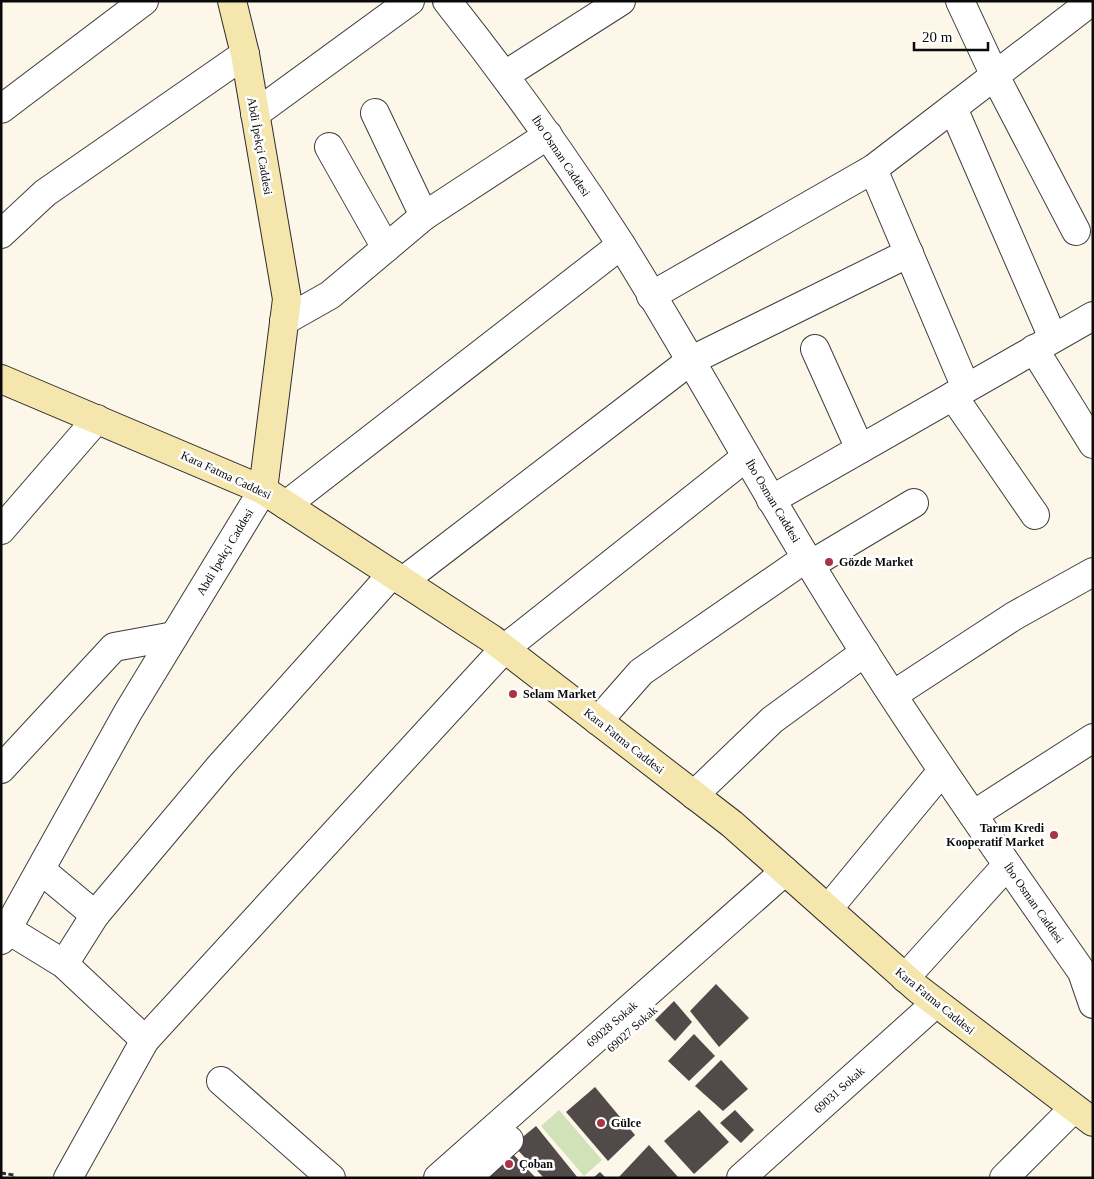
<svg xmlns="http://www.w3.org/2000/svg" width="1094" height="1179" font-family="'Times New Roman',serif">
<rect width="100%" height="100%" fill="#fcf7e9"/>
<polygon fill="#d1e1b8" points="559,1110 602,1160 584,1176 541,1126"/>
<g fill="#514a48">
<polygon points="716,984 749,1018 719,1047 690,1011"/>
<polygon points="674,1001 692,1022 675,1041 655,1020"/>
<polygon points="694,1034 715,1056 689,1081 668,1061"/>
<polygon points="721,1060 748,1089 723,1111 695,1086"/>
<polygon points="595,1087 635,1135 608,1161 566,1112"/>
<polygon points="699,1110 729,1142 694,1174 664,1141"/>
<polygon points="735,1110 754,1130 741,1143 720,1123"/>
<polygon points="536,1126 578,1178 544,1178 513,1145"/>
<polygon points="649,1145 679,1178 618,1178"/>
<polygon points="510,1151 536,1178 480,1178"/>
<polygon points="600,1172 606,1178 593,1178"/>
</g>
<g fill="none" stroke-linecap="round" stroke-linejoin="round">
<g stroke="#3d3d3d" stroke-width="30">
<g id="minor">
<polyline points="960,1 995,76 1076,231"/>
<polyline points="505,75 621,1"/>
<polyline points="953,108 1053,338"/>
<polyline points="1,109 144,1"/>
<polyline points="375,113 424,216"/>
<polyline points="255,114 410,1"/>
<polyline points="329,147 386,248"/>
<polyline points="873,169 966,388"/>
<polyline points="1,234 45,193 245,54"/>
<polyline points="651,296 873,169 1092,1"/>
<polyline points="284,321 330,295 424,216 548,135"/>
<polyline points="815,349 860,449"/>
<polyline points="1034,349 1093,444"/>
<polyline points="953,396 1035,515"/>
<polyline points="771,500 1093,316"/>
<polyline points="286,505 621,245"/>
<polyline points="1,530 97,419"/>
<polyline points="810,565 914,503"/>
<polyline points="403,581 690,361 909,253"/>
<polyline points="893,695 1014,616 1093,572"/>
<polyline points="598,721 641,672 806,558"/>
<polyline points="1,769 114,647 174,636"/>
<polyline points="694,795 772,720 865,652"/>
<polyline points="973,815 1093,738"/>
<polyline points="41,870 95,915"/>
<polyline points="828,909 942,771"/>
<polyline points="7,929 64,964 145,1040 504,649 746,457"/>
<polyline points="64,964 95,915 221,765 392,574"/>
<polyline points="905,978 1007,865"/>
<polyline points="221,1081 331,1178"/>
<polyline points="68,1178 145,1040"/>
<polyline points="438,1178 785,871"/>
<polyline points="467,1178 509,1140"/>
<polyline points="741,1178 936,1003"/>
<polyline points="1004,1178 1073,1109"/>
</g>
</g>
<g stroke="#3d3d3d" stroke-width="30">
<g id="tertiary">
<path d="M447,1C509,79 566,159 620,243C689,353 751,468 819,579C901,714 992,843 1082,972L1093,1004"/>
<polyline points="1,940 128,712 263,490"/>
</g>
</g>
<g stroke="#2c2c2c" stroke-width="30">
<g id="secondary">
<polyline points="232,1 245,54 287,299 263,490"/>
<polyline points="1,379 263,490 492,639 732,824 918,989 1093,1122"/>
</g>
</g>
<polyline stroke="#2c2c2c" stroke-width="3" stroke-dasharray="5 2.5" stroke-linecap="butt" points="1,1173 14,1175 14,1178"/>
<use href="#minor" stroke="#fff" stroke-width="28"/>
<use href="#tertiary" stroke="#fff" stroke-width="28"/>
<use href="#secondary" stroke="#f4e6ac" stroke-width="28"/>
</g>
<g fill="#a73544" stroke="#fff" stroke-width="2">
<circle cx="829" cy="562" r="5"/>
<circle cx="513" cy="694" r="5"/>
<circle cx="1054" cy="835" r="5"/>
<circle cx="601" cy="1123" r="5"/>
<circle cx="509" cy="1164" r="5"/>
</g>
<g text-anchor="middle" stroke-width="5" stroke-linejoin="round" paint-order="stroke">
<g font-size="12" fill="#0a0a0a" stroke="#fff">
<text transform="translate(260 146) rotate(80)" y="4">Abdi İpekçi Caddesi</text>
<text transform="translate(561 156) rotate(56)" y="4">İbo Osman Caddesi</text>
<text transform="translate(226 475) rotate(25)" y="4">Kara Fatma Caddesi</text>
<text transform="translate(773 501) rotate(59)" y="4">İbo Osman Caddesi</text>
<text transform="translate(225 552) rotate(-59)" y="4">Abdi İpekçi Caddesi</text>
<text transform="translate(624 741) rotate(38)" y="4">Kara Fatma Caddesi</text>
<text transform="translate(1034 903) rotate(55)" y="4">İbo Osman Caddesi</text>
<text transform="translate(935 1001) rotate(39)" y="4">Kara Fatma Caddesi</text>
<text transform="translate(612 1024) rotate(-41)" y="4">69028 Sokak</text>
<text transform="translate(632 1029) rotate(-42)" y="4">69027 Sokak</text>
<text transform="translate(839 1090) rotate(-42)" y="4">69031 Sokak</text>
</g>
<g font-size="12" font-weight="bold" fill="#0a0a0a" stroke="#fff" text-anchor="start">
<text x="839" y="566">Gözde Market</text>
<text x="523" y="698">Selam Market</text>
<text x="1044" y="832" text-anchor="end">Tarım Kredi<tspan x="1044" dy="14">Kooperatif Market</tspan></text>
<text x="611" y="1127">Gülce</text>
<text x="519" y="1168">Çoban</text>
</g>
</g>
<rect width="1094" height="1179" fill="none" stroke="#0a0a0a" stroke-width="5"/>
<path d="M914 42v8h74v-8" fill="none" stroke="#0a0a0a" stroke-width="2.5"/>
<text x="922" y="42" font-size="15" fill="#0a0a0a" stroke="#ffffff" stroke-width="4" paint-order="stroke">20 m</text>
</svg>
